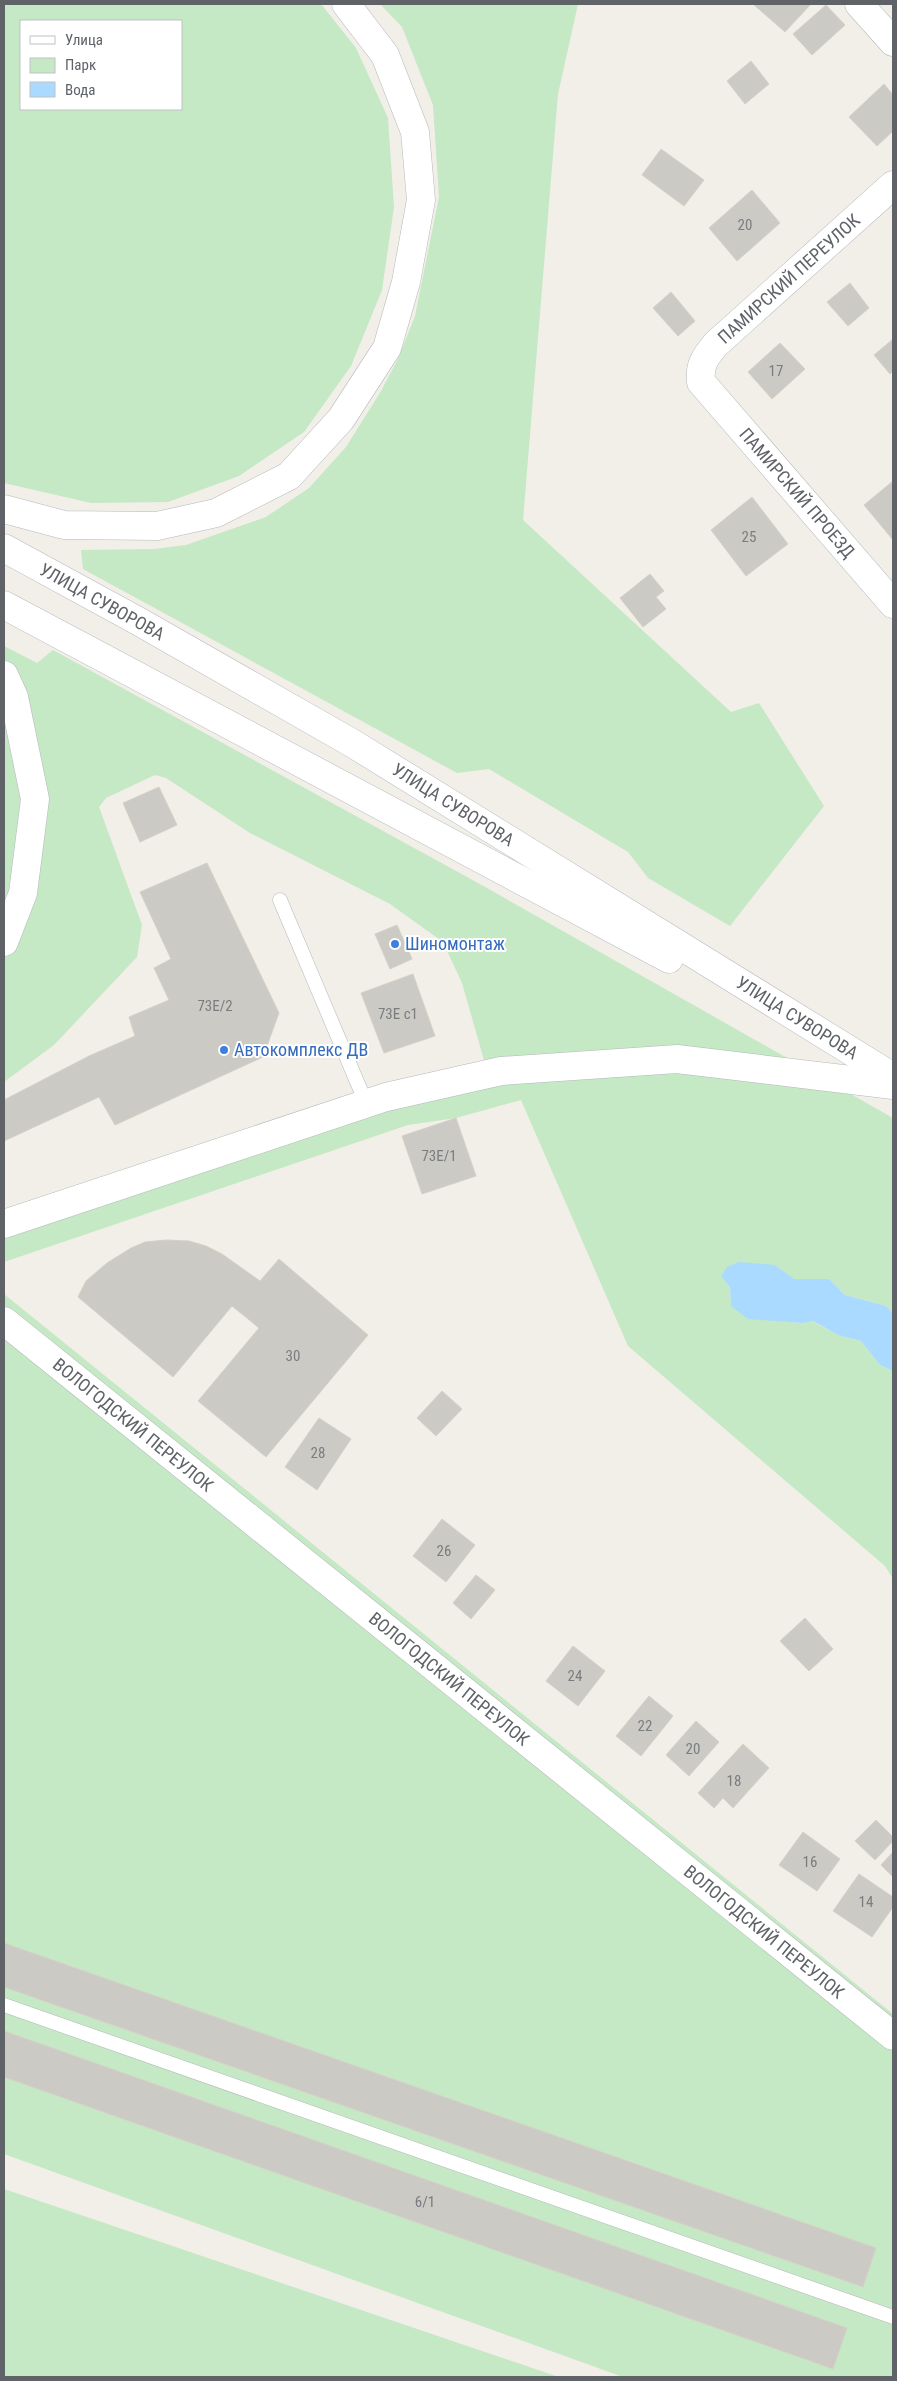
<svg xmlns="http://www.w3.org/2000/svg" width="897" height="2381" font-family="'Roboto Condensed',sans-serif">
<rect width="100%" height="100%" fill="#f1efe8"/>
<g fill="#c5e8c5" fill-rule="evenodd">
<path d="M4,4H321L356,48L388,118L394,207L382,290L351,366L304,432L239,476L168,502L91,503L4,483ZM21,21H181V109H21Z"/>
<polygon points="380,4 578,4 558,94 523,520 731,712 759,703 824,806 730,926 648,878 628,852 489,769 457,773 83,569 81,550 154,549 186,545 266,517 309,488 346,447 381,391 398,359 415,316 439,197 433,105 402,27"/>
<path d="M4,646L37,663L53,650L478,883L893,1118V1313L886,1306L845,1295L829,1279H793L775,1265L730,1287L731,1306C758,1315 784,1327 812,1321L838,1335L861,1341L880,1365L893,1371V1579L885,1566L628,1346L521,1100L456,1118L408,1125L4,1262V1224L488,1074L462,983L443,942L390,904L250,833L166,778L155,775L106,798L99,807L142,925L137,957L54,1045L4,1082Z"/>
<polygon points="4,1294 893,2014 893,2377 623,2377 4,2154"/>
<polygon points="4,2189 559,2377 4,2377"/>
</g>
<polygon fill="#aadaff" points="739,1262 775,1265 794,1279 829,1279 845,1295 886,1306 893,1313 893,1371 880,1365 861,1341 838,1335 813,1321 802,1323 748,1319 731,1306 730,1287 721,1276 727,1267"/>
<g fill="#cccac5" stroke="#d6d1c6">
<polygon points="753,4 811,4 785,32"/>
<polygon points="826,5 845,25 812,55 793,34"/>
<polygon points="751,61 769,84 745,104 727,81"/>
<polygon points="884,84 893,95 893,131 877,146 849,117"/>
<polygon points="661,149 704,180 684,206 642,175"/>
<polygon points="752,190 780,223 737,261 709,228"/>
<polygon points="850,283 869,308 848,326 827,302"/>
<polygon points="671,292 695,321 678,336 653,308"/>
<polygon points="893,339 893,371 890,374 874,355"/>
<polygon points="780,343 805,369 772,399 748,372"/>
<polygon points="893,481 893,540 864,505"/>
<polygon points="752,497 788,544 746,576 711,530"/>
<polygon points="650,574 664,591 656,597 666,609 643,627 620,598"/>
<polygon points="159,787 177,825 140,842 123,803"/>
<polygon points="207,863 279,1013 263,1057 115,1125 99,1097 4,1141 4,1100 89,1056 135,1036 129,1017 169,1000 154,968 171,959 140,892"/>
<polygon points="397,925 412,959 390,969 375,934"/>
<polygon points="413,974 435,1036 384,1053 361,993"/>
<polygon points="456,1118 476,1176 422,1194 402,1136"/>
<polygon points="166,1240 189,1241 206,1246 222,1254 260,1281 279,1259 368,1335 266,1457 198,1401 259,1328 232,1306 173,1377 78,1297 86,1281 107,1263 131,1248 145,1242"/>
<polygon points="442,1391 462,1409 436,1436 417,1418"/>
<polygon points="319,1418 351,1439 317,1490 285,1467"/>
<polygon points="442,1519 475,1545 446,1582 413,1556"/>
<polygon points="476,1575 495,1590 471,1619 453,1603"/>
<polygon points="805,1618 833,1649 809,1671 780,1641"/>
<polygon points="573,1646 605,1671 578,1706 546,1681"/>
<polygon points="649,1696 673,1716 641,1756 616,1736"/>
<polygon points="696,1721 719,1742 689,1776 666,1755"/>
<polygon points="743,1744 769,1768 733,1808 723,1798 714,1808 698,1793"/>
<polygon points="876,1820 893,1837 893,1841 875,1860 855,1841"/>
<polygon points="803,1832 840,1859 817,1891 779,1865"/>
<polygon points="893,1852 893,1877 881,1865"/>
<polygon points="859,1874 893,1897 893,1907 872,1937 833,1911"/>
<polygon points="4,1943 876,2248 863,2287 4,1987"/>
<polygon points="4,2031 847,2328 833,2369 4,2077"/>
</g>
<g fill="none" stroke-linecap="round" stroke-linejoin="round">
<g stroke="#b5b8bc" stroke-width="15">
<g id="service">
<polyline points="280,900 366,1103"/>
<polyline points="4,2005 893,2317"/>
</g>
</g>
<g stroke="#b5b8bc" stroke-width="29">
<g id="minor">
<polyline points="859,4 893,42"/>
<path d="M893,185L716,344C705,357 699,365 701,382L893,604"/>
<polyline points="4,1321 893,2036"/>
</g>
</g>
<g stroke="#b5b8bc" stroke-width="29">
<g id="tertiary">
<polyline points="4,509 64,525 157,526 216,513 289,476 341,419 387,348 406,282 421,200 415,132 385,55 346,4"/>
<polyline points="4,675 14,697 35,799 23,893 4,942"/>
<polyline points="4,1224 386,1097 501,1071 677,1059 893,1085"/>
</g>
</g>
<g stroke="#b6babf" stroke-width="29">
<g id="secondary">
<polyline points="4,548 138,621 352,743 893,1077"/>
<polyline points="4,605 669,959"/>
</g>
</g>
<use href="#service" stroke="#fff" stroke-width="14"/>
<use href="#minor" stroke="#fff" stroke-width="28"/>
<use href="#tertiary" stroke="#fff" stroke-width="28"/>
<use href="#secondary" stroke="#fff" stroke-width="28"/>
</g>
<g fill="#3f7fe0" stroke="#fff" stroke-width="2">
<circle cx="395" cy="944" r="5"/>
<circle cx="224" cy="1050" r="5"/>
</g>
<g text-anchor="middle" stroke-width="4" stroke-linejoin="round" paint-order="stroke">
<g font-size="15" fill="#7a7d7f">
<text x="745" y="230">20</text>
<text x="776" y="376">17</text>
<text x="749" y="542">25</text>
<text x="215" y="1011">73Е/2</text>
<text x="398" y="1019">73Е с1</text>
<text x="439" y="1161">73Е/1</text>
<text x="293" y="1361">30</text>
<text x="318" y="1458">28</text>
<text x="444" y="1556">26</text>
<text x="575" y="1681">24</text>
<text x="645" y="1731">22</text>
<text x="693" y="1754">20</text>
<text x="734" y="1786">18</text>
<text x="810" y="1867">16</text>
<text x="866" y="1907">14</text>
<text x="425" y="2207">6/1</text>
</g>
<g font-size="18" fill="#5f6368" stroke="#fff">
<text transform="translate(789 279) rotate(-42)" y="6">ПАМИРСКИЙ ПЕРЕУЛОК</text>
<text transform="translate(797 493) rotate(49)" y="6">ПАМИРСКИЙ ПРОЕЗД</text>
<text transform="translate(102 602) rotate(29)" y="6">УЛИЦА СУВОРОВА</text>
<text transform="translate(453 805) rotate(32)" y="6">УЛИЦА СУВОРОВА</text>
<text transform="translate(797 1018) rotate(32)" y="6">УЛИЦА СУВОРОВА</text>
<text transform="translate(133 1425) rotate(39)" y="6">ВОЛОГОДСКИЙ ПЕРЕУЛОК</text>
<text transform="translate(449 1679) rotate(39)" y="6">ВОЛОГОДСКИЙ ПЕРЕУЛОК</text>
<text transform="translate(764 1932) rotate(39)" y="6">ВОЛОГОДСКИЙ ПЕРЕУЛОК</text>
</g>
<g font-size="18" fill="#366cbe" stroke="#fff" text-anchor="start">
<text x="405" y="950">Шиномонтаж</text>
<text x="234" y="1056">Автокомплекс ДВ</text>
</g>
</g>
<rect width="897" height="2381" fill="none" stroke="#5f6368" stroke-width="10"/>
<rect x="20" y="20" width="162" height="90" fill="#ffffff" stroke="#bfc1c3"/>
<rect x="30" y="36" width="25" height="8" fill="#ffffff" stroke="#bfc1c3"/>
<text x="65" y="45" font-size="15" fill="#5f6368">Улица</text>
<rect x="30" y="58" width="25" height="15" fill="#c5e8c5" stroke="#bfc1c3"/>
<text x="65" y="70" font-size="15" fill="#5f6368">Парк</text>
<rect x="30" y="82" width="25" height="15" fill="#aadaff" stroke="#bfc1c3"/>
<text x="65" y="95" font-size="15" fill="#5f6368">Вода</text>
</svg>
